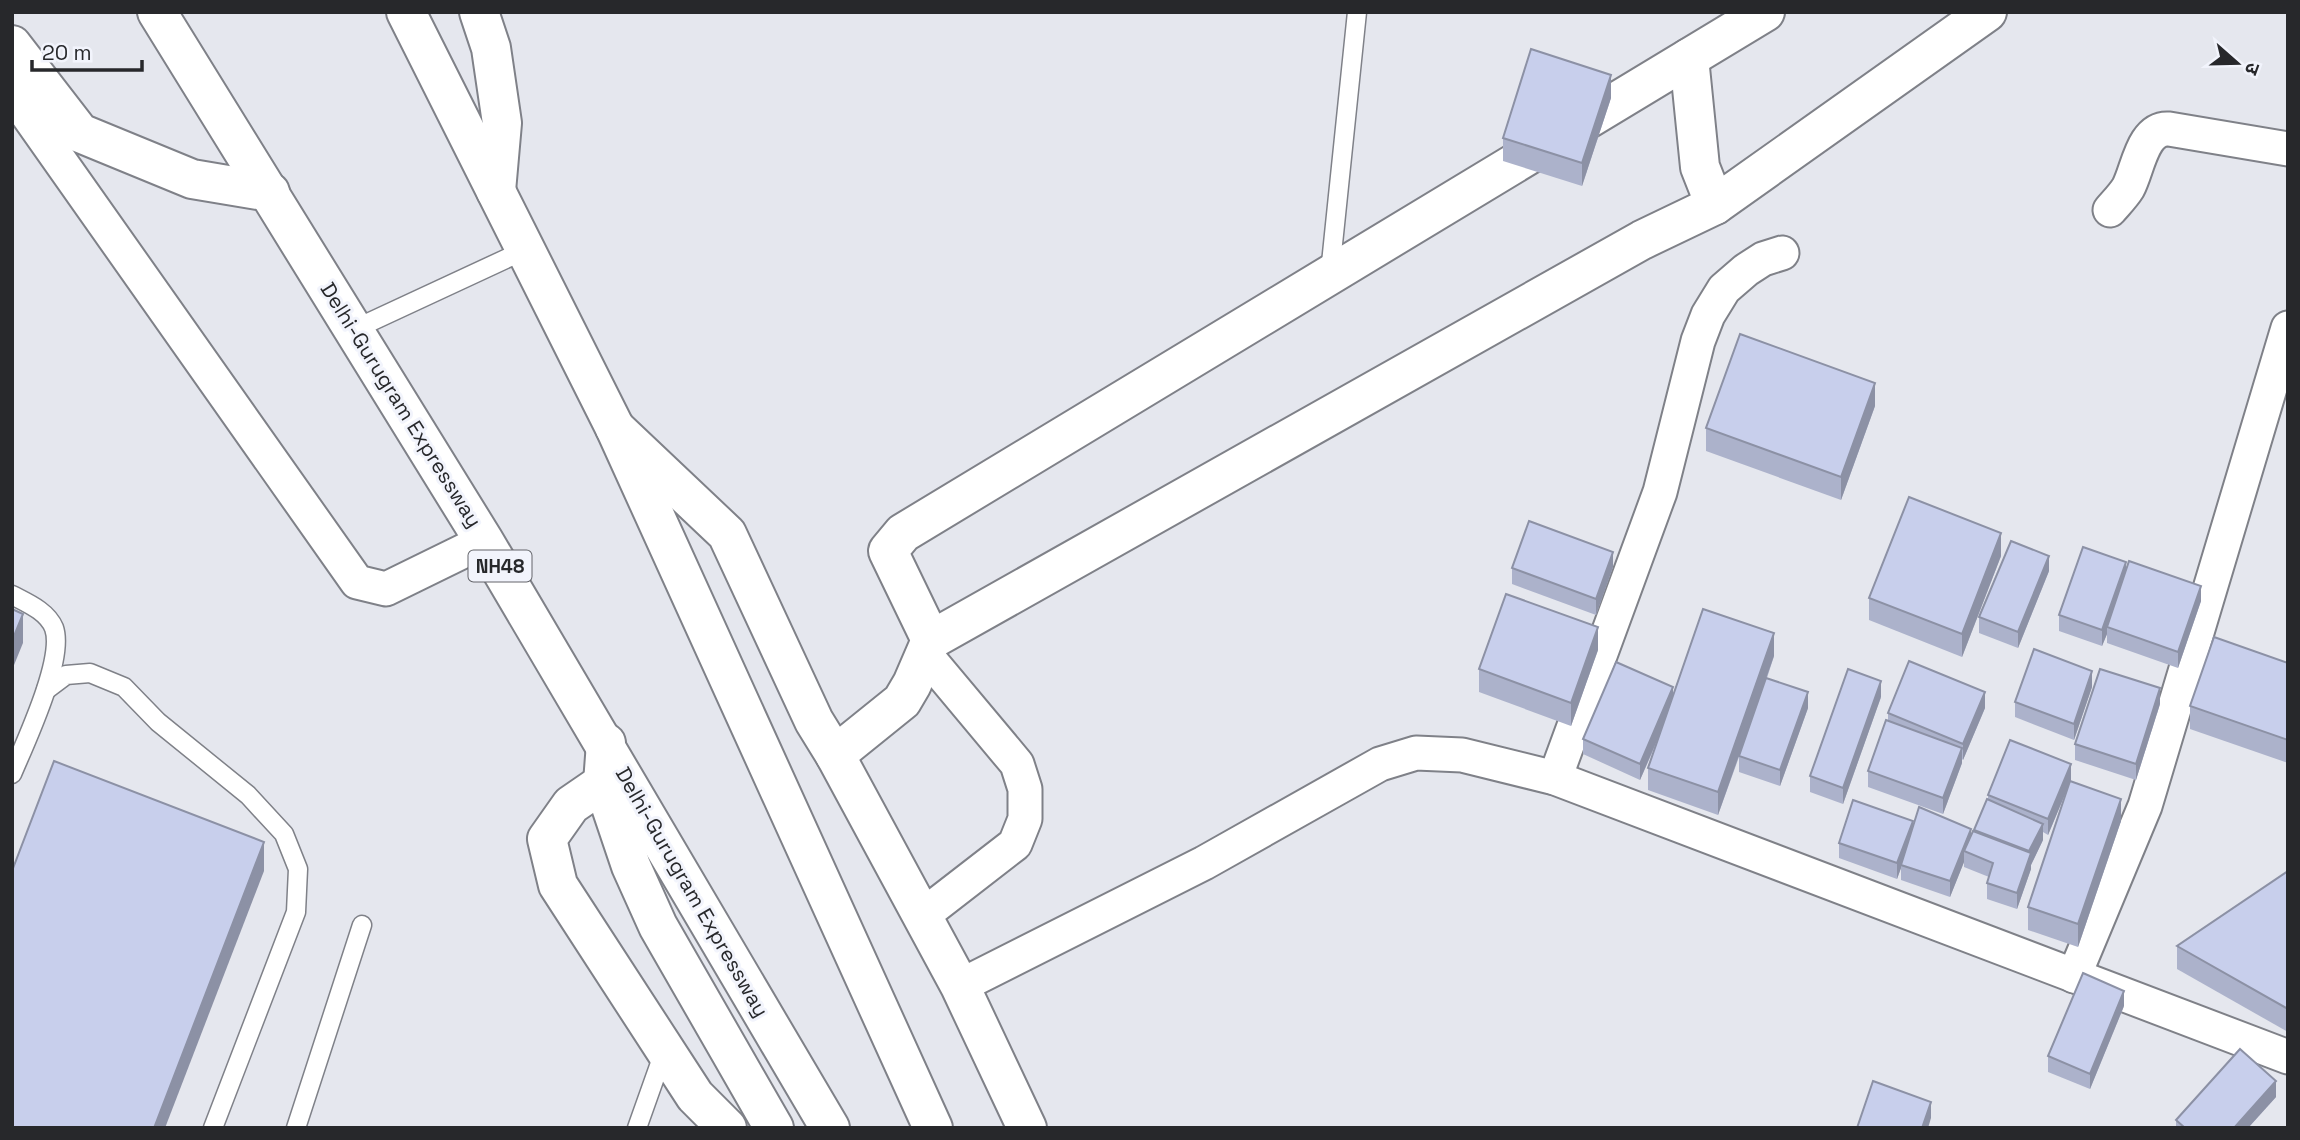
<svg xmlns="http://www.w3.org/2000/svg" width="2300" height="1140" font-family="'Space Grotesk','Noto Sans Devanagari',sans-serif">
<rect width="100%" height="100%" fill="#e5e7ee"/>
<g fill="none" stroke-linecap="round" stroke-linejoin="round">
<g stroke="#7f8188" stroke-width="21">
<g id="service">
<polyline points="1330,273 1357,12"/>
<polyline points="355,329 525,250"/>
<path d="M12,595C27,603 47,611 54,628C65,659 25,743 12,774"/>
<polyline points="46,690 66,675 90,673 124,687 158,722 248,795 284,834 298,869 296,912 213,1128"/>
<polyline points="296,1128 362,925"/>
<polyline points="637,1128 664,1052"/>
</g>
</g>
<g stroke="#7f8188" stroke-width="37">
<g id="minor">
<polyline points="12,93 357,582 386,589 484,541"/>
<path d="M2110,210C2116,203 2123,196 2128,188C2138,170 2142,127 2169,129L2288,149"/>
<polyline points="1555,778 1660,492 1698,341 1708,315 1724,289 1746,270 1763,259 1782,253"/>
<polyline points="922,916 1015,844 1025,819 1025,789 1017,764 925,654"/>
<polyline points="2074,976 2145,806 2288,328"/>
<polyline points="960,986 1204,863 1380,764 1416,753 1462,755 1555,778 2288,1057"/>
</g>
</g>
<g stroke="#7f8188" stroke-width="42">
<g id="tertiary">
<polyline points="479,12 491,48 502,123 496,191"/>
<polyline points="12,45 80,133 192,179 270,192"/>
<polyline points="1689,58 1700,167 1715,205"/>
<polyline points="931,640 888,551 903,533 1765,12"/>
<polyline points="835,755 902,701 912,684 931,640 1642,240 1715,205 1987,12"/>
<polyline points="603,783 571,805 547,839 558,885 695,1096 727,1128"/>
</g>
</g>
<g stroke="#7f8188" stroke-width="42">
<g id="secondary">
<polyline points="615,428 727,534 814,721 835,755 960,986 1027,1128"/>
<polyline points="606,743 603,783 631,866 658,926 774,1128"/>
</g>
</g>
<g stroke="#7f8188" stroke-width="42">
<g id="motorway">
<polyline points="157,12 484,541 830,1128"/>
<polyline points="406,12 615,428 933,1128"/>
</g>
</g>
<use href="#service" stroke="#fff" stroke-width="18"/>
<use href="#minor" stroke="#fff" stroke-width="33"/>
<use href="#tertiary" stroke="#fff" stroke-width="38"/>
<use href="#secondary" stroke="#fff" stroke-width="38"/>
<use href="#motorway" stroke="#fff" stroke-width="38"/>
</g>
<g fill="#acb2cb">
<polygon points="1611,98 1582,186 1503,161 1503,138"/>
<polygon points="1875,406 1841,500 1706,451 1706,428"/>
<polygon points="2001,556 1962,657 1869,620 1869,598"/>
<polygon points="1613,567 1596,615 1512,584 1512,568"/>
<polygon points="2126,570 2201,601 2178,668 2107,643 2107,634 2102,646 2059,631 2059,615"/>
<polygon points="2049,571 2018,648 1979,633 1979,617"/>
<polygon points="1598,650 1571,726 1479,692 1479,669"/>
<polygon points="1774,656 1767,678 1808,708 1780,786 1739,772 1739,757 1718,815 1648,790 1648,768 1657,742 1640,780 1583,754 1583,739 1673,693"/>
<polygon points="2288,663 2288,763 2190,729 2190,706"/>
<polygon points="2092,687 2074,740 2015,717 2015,702"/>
<polygon points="1881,697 1843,804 1810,792 1810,776"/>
<polygon points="2160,704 2136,780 2075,760 2075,744"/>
<polygon points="1985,708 1963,760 1962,759 1962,763 1943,814 1868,787 1868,771 1888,721 1888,713"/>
<polygon points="2071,780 2048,835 2043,832 2043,840 2031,865 2031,869 2017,909 1987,899 1987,883 1989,877 1964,867 1964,862 1950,897 1901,880 1901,868 1897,879 1839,858 1839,843 1913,827 1971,836 1974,832 1988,799 1988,795"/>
<polygon points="2121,821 2078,947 2028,930 2028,907"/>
<polygon points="2288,871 2288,1032 2177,969 2177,946"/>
<polygon points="2124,1006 2090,1089 2048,1072 2048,1056"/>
<polygon points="2276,1097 2248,1128 2176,1128 2176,1120"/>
</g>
<g fill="#8c91a5">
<polygon points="1611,75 1611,98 1582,186 1582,163"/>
<polygon points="1875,383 1875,406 1841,500 1841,477"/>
<polygon points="2001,533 2001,556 1962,657 1962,634"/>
<polygon points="1613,552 1613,567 1596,615 1596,599"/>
<polygon points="2049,556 2049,571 2018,648 2018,632"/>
<polygon points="2126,562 2126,578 2107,627 2107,634 2102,646 2102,630"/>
<polygon points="2201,586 2201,601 2178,668 2178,652"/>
<polygon points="23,614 23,643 12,670 12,641"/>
<polygon points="1598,627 1598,650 1571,726 1571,703"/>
<polygon points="1774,633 1774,656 1718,815 1718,792"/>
<polygon points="2092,671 2092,687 2074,740 2074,724"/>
<polygon points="1881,681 1881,697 1843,804 1843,788"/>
<polygon points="1673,687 1673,703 1640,780 1640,764"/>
<polygon points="2160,688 2160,704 2136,780 2136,764"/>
<polygon points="1808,692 1808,708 1780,786 1780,770"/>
<polygon points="1985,692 1985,708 1963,760 1963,744"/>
<polygon points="1962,748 1962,763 1943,814 1943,798"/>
<polygon points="2071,764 2071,780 2048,835 2048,819"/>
<polygon points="2121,799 2121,821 2078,947 2078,924"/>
<polygon points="1913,821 1913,837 1901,865 1901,868 1897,879 1897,863"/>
<polygon points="2043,824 2043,840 2031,865 2031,869 2017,909 2017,893 2029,857 2029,851"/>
<polygon points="1971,829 1971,845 1964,851 1964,862 1950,897 1950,881"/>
<polygon points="264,842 264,871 165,1128 154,1128"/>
<polygon points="2124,991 2124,1006 2090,1089 2090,1074"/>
<polygon points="2276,1081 2276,1097 2248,1128 2234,1128"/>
<polygon points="1931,1102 1931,1118 1928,1128 1922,1128"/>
</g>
<g fill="#c8cfec" stroke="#8c91a5" stroke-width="2">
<polygon points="1531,49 1611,75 1582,163 1503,138"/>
<polygon points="1740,334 1875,383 1841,477 1706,428"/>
<polygon points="1909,497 2001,533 1962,634 1869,598"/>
<polygon points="1529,521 1613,552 1596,599 1512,568"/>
<polygon points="2011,541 2049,556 2018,632 1979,617"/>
<polygon points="2083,547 2126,562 2102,630 2059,615"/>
<polygon points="2129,561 2201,586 2178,652 2107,627"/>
<polygon points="1506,594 1598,627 1571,703 1479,669"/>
<polygon points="12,609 23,614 12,641"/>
<polygon points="1703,609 1774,633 1718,792 1648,768"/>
<polygon points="2214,637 2288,663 2288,740 2190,706"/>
<polygon points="2034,649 2092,671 2074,724 2015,702"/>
<polygon points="1909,661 1985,692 1963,744 1888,713"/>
<polygon points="1616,662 1673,687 1640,764 1583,739"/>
<polygon points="1848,669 1881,681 1843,788 1810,776"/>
<polygon points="2100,669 2160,688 2136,764 2075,744"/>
<polygon points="1766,678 1808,692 1780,770 1739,756"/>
<polygon points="1886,720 1962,748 1943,798 1868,771"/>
<polygon points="2010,740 2071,764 2048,819 1988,795"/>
<polygon points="54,761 264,842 154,1128 12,1128 12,871"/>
<polygon points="2070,781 2121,799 2078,924 2028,907"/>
<polygon points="1987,799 2043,824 2029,851 1974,830"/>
<polygon points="1853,800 1913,821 1897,863 1839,843"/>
<polygon points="1919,807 1971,829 1950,881 1901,865"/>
<polygon points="1973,831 2031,853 2017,893 1987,883 1993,863 1964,851"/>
<polygon points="2288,871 2288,1009 2177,946"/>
<polygon points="2083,973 2124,991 2090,1074 2048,1056"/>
<polygon points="2240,1049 2276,1081 2234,1128 2185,1128 2176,1120"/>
<polygon points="1873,1081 1931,1102 1922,1128 1857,1128"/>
</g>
<g text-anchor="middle" stroke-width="6" stroke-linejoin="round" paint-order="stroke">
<rect fill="#f2f4fc" stroke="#64656a" stroke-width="2" x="468.5" y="550.5" width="63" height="31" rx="5"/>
<g font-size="19" font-weight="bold" fill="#27282b">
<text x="500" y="573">NH48</text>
</g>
<g font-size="21" fill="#27282b" stroke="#f2f4fc">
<text transform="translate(401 405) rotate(58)" y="7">Delhi-Gurugram Expressway</text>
<text transform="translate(692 892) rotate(60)" y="7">Delhi-Gurugram Expressway</text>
</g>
</g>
<rect width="2300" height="1140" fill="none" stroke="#27282b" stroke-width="28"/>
<g transform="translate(2237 63) rotate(110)" stroke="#f2f4fc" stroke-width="5" paint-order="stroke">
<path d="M0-5L12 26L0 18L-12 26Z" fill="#27282b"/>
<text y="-10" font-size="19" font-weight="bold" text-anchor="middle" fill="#27282b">उ</text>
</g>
<path d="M32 60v10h110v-10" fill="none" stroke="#27282b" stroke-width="3.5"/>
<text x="42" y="60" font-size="21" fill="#27282b" stroke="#f2f4fc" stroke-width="5" paint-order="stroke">20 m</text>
</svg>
